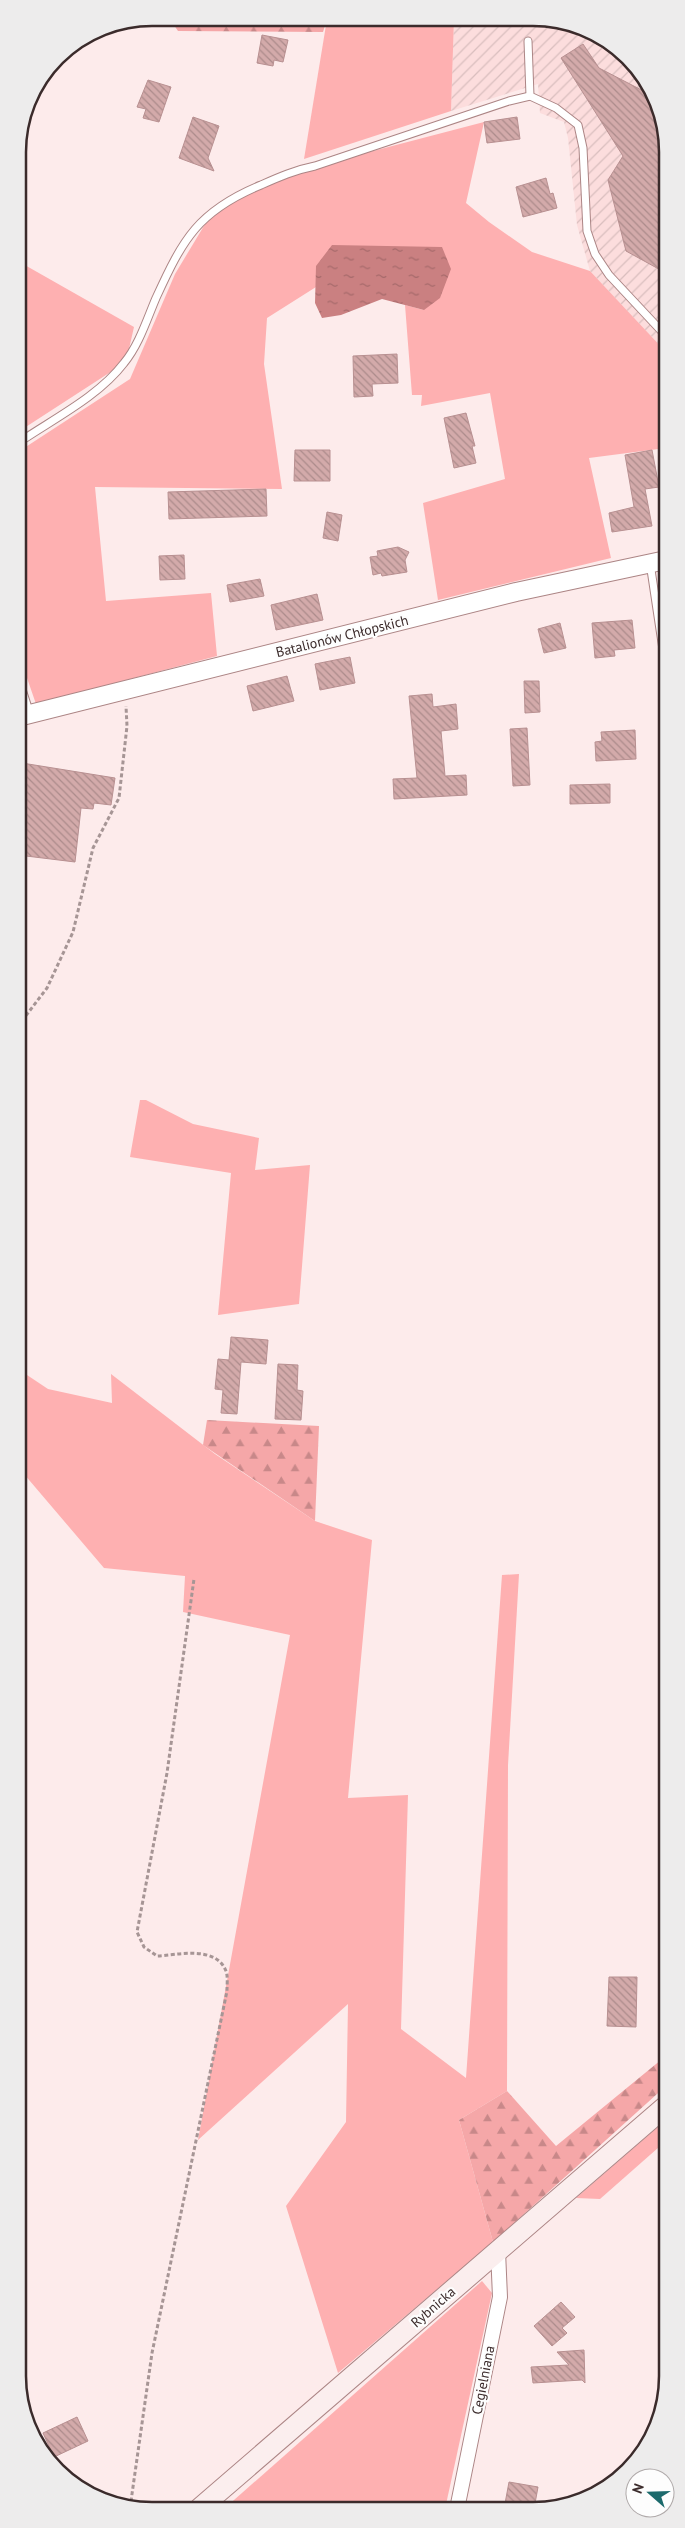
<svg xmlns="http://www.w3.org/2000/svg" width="685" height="2528" font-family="'PT Sans',sans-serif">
<defs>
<pattern id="industrial-furrows" width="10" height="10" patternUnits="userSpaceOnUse" patternTransform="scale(1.25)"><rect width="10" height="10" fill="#fcdddd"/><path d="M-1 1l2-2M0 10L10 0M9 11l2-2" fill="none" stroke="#d9bebe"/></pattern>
<pattern id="forest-firs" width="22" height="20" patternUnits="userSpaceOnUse" patternTransform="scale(1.25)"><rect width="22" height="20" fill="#f5a7a8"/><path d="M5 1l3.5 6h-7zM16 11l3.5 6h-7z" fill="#c88889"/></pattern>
<pattern id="water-ripples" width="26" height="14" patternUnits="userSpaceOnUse" patternTransform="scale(1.25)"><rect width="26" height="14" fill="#ca8081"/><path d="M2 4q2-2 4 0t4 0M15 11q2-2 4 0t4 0" fill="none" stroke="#a5696a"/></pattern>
<pattern id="building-back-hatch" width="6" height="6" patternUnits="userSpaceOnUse" patternTransform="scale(1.25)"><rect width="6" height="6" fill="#d3aaaa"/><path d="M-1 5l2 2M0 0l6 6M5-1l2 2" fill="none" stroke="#ac8b8b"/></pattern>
</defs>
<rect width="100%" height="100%" fill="#fdebeb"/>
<polygon fill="url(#industrial-furrows)" points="454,19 559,20 628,57 653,93 666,135 666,352 590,271 577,225 568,138 564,122 540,113 538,84 451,111"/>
<g fill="#feb0b1">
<polygon points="327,19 454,19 451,111 304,159"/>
<polygon points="484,122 466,203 489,222 532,252 590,271 666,352 666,448 589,458 611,558 438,600 423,503 505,479 490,393 421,406 422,395 412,395 405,305 424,310 316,266 316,287 267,318 264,364 282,489 95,487 106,601 211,593 217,656 36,704 18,652 18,452 130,379 175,274 213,211 289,173"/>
<polygon points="18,226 23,264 134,327 126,362 18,432"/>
<polygon points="140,1100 146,1100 193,1124 259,1138 255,1170 310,1165 299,1304 218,1315 231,1173 130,1157"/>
<polygon points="18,1369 48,1389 112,1403 111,1374 215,1454 315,1521 372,1540 348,1798 408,1795 401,2029 466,2078 502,1575 519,1574 508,1765 507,2091 459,2120 493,2242 338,2373 286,2206 346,2122 348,2004 198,2140 290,1635 183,1612 185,1576 104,1568 18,1467"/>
<polygon points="667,2119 667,2140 600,2199 576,2198"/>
<polygon points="482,2281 492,2293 445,2509 225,2508"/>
</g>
<g fill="url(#forest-firs)">
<polygon points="169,18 327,19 323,32 178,31"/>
<polygon points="207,1420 319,1426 315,1521 203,1445"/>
<polygon points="667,2055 667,2085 493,2242 459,2120 507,2091 556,2146"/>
</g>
<polygon fill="url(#water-ripples)" points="332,245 442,247 451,269 440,298 424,310 382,299 341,315 322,318 315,303 316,266"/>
<g fill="url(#building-back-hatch)" stroke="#b89091">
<polygon points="262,35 288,40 283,62 274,60 273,66 257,63"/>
<polygon points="583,44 599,68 655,97 666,135 666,273 626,251 608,180 623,156 561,58"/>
<polygon points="148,80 171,87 159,122 143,118 146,109 137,107"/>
<polygon points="193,117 219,126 208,158 214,171 179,158"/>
<polygon points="517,117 520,139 487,143 484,122"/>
<polygon points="546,178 550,194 553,193 557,208 523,217 516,187"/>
<polygon points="397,354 398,383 372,384 373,396 354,397 353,356"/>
<polygon points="466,413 475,446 472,446 476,463 454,468 444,418"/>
<polygon points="295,450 330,450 330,481 294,481"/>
<polygon points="652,450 659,487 645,489 652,526 612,532 609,513 634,507 625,455"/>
<polygon points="266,489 267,516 169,519 168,492"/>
<polygon points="327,512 342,515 338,541 323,538"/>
<polygon points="398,547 409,552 405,560 407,572 382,576 381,573 373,575 370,557 378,556 377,551"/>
<polygon points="184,555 185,579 160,580 159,556"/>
<polygon points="260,579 264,596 230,602 227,585"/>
<polygon points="317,594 323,620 276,630 271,605"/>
<polygon points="632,620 635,648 614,650 615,656 595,658 592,623"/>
<polygon points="560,623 566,648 544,653 538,629"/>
<polygon points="350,657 355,683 320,690 315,664"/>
<polygon points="287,676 294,701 253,711 247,686"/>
<polygon points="524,681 539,681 540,712 525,713"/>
<polygon points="432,694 433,707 456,704 458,729 441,731 445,776 466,775 467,795 394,799 393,779 417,778 409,696"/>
<polygon points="527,728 530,785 513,786 510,729"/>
<polygon points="635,730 636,759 596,761 595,742 602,741 601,732"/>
<polygon points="22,763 115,778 111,805 94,803 93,809 81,808 75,862 18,855 18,770 21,770"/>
<polygon points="610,784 610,803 570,804 570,785"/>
<polygon points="231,1337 268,1340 266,1364 241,1362 237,1414 221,1413 223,1390 215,1389 218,1359 229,1360"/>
<polygon points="278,1364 298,1365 297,1390 303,1391 301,1420 275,1419"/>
<polygon points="609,1977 637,1977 636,2027 607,2026"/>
<polygon points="561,2302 575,2317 562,2328 567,2333 552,2346 534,2326"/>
<polygon points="584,2350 585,2383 582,2380 533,2383 531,2367 569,2365 557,2352"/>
<polygon points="77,2417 88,2441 54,2457 43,2433"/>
<polygon points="509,2482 538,2487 534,2509 504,2509"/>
</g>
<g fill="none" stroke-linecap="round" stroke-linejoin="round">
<g stroke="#ac8585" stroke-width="9">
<g id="service">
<polyline points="528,41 530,96 556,108 578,125 583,148 587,231 595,254 609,275 666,336"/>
<path d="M18,443C53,419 98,397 124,363C139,345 147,319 156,298C183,239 198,211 261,185C279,177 295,170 315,166L509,101L530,96"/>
<polyline points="650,563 667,676"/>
<polyline points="18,677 30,714"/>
</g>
</g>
<g stroke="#ac8585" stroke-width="16">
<polyline id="minor" points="457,2509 500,2297 498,2251"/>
</g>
<g stroke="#ac8585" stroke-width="20">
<polyline id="tertiary" points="18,717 516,592 666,560"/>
</g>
<g stroke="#ac8585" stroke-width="22">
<polyline id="secondary" points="200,2508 667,2105"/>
</g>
<g stroke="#a69595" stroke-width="3" stroke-dasharray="4 2.5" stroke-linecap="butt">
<polyline points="18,1026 47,988 73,932 93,848 119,798 127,726 126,706"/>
<path d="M130,2508L152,2353L227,1991C227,1985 228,1976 226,1971C216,1945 177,1955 157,1956L144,1947L137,1932L167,1773L194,1579"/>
</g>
<use href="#service" stroke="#fff" stroke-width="7"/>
<use href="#minor" stroke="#fff" stroke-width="14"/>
<use href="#tertiary" stroke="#fff" stroke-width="18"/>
<use href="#secondary" stroke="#fbeeee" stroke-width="20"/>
</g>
<g text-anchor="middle" stroke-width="4.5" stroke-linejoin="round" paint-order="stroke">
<g font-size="14" fill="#3b2b2b" stroke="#fdfdfd">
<text transform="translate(342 636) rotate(-14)" y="5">Batalionów Chłopskich</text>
<text transform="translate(433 2307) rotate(-41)" y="5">Rybnicka</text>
<text transform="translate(483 2380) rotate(-79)" y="5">Cegielniana</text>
</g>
</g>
<path d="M0 0H685V2528H0ZM152 26H533A126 126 0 0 1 659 152V2376A126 126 0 0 1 533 2502H152A126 126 0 0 1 26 2376V152A126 126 0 0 1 152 26Z" fill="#edecec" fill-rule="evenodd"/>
<path fill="none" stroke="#3b2b2b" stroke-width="2.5" d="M152 26H533A126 126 0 0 1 659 152V2376A126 126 0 0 1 533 2502H152A126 126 0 0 1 26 2376V152A126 126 0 0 1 152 26Z"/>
<g transform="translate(650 2493) rotate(290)"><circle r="24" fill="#fdfdfd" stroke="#afa9a9"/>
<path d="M0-4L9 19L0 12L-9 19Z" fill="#1c6a6c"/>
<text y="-8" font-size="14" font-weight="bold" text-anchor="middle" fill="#3b2b2b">N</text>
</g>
</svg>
